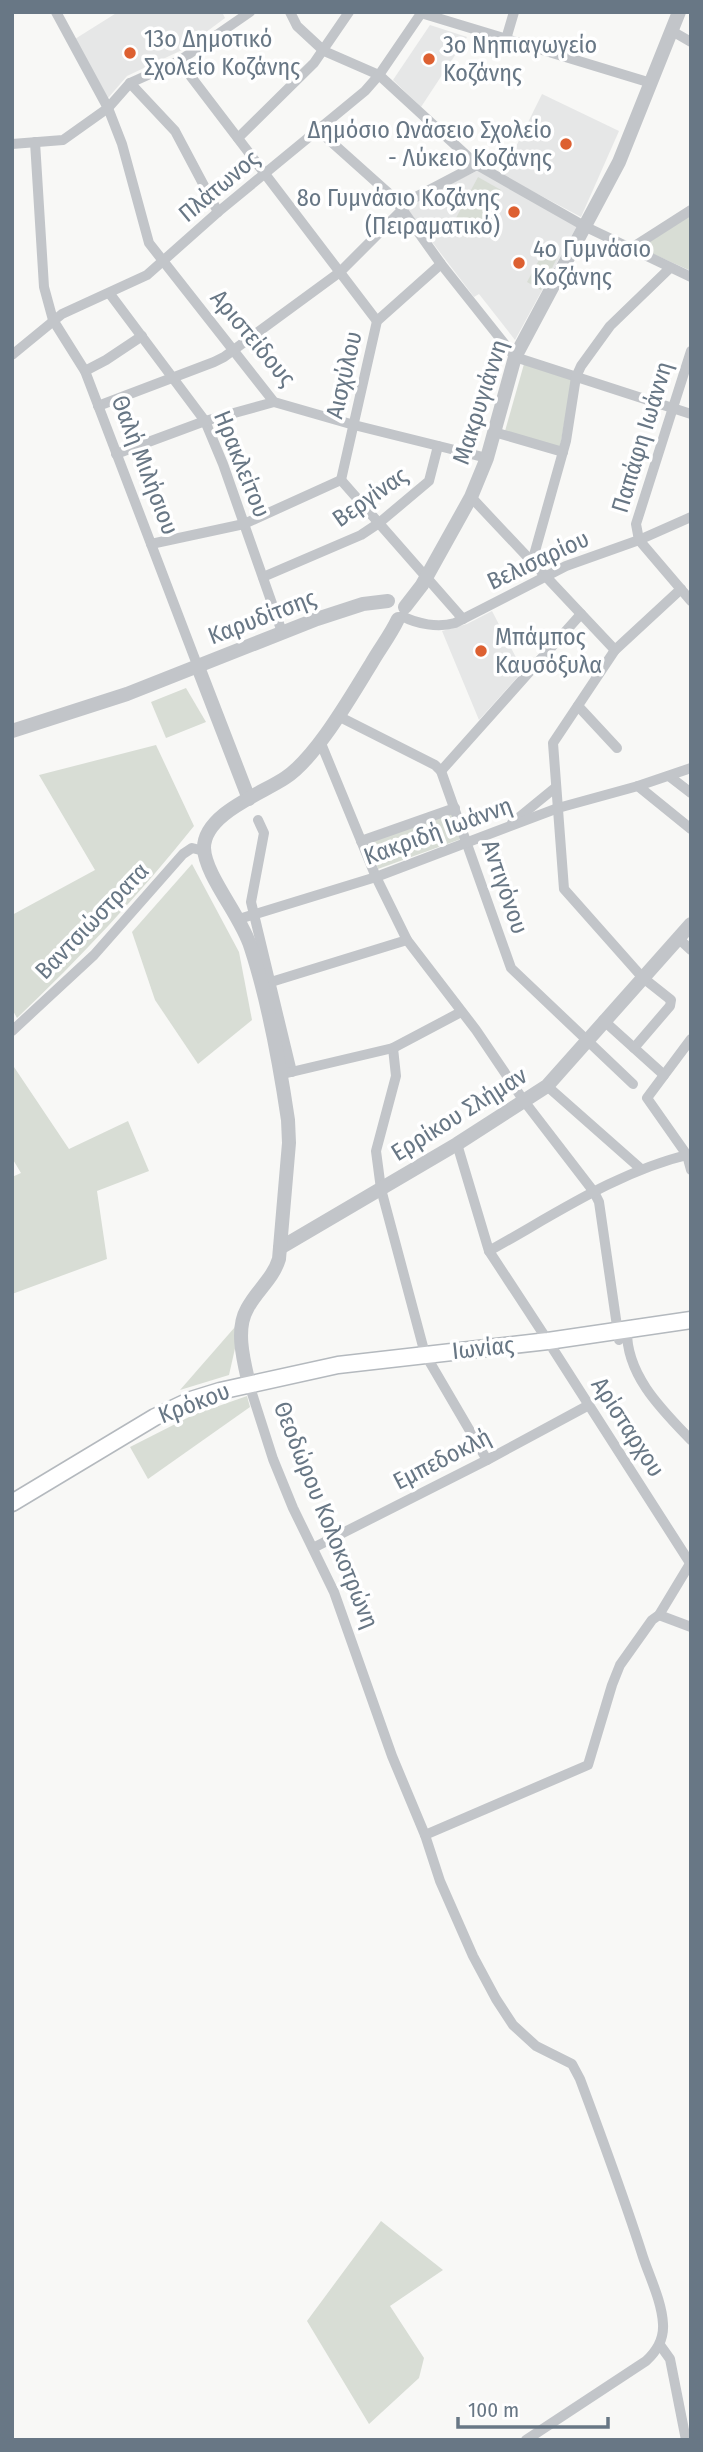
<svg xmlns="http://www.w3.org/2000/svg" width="703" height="2452" font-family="'Fira Sans Condensed',sans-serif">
<rect width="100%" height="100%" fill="#f8f8f6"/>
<g fill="#e6e7e7">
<polygon points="118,12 222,12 225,18 182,50 127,76 108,98 75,39"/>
<polygon points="430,25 467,37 421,107 393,80"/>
<polygon points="542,94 619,131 581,217 502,175"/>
<polygon points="479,170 577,226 515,340 479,294 474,297 407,209 416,200"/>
<polygon points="492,611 523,671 479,720 442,631 467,624"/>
</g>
<g fill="#d8ddd5">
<polygon points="478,177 501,190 479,230 456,218"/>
<polygon points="691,215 691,271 640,248"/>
<polygon points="545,249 558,256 541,290 527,282"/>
<polygon points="524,364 572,380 560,447 505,431"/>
<polygon points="186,688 206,722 166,738 151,702"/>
<path d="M156,745L194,826C139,895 80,958 17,1018L12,1009V915L95,870L39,775Z"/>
<polygon points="452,813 461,839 378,869 369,842"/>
<polygon points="192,864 239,952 252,1020 198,1064 155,1000 132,932"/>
<polygon points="12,1064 69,1149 128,1121 149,1171 97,1191 107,1259 12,1294 12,1177 21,1173 12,1158"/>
<polygon points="235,1327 236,1344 229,1375 180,1390"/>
<polygon points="247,1396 250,1407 148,1479 130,1447 193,1415"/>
<polygon points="381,2221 443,2270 390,2306 424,2358 419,2378 369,2424 307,2321"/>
</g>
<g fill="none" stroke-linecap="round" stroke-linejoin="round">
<g stroke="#b4b9be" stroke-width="19">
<polyline id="secondary" points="12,1503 155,1417 191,1400 220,1391 338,1365 548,1341 691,1320"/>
</g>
<g stroke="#c2c5c9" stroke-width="10">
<polyline points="56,12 108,108 122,144 149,243 274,402 354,425 487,458"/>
<polyline points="290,12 297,26 324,51 379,75 477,165 586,227 691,277"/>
<polyline points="421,13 651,83"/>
<polyline points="672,31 691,42"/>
<polyline points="506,39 514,12"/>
<polyline points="179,61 377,321"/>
<polyline points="130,83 175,131 218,212"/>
<polyline points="318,130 394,198 441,264 515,357 691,414"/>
<polyline points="238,138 314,63 349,12"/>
<polyline points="35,142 44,287 53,320 85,371 198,667"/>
<polyline points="12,144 63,140 108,108 130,83 179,61 250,12"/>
<polyline points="630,249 691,210"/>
<polyline points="110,294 205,421 223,464 282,632"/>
<polyline points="691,351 636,524 639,540 691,601"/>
<polyline points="12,355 62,314 147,275 218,212 365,91 379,75 422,12"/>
<polyline points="85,371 106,360 142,336"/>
<polyline points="98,406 214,362 224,357 340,272 414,198 477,165"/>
<polyline points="494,432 563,452"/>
<polyline points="116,454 205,421 274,402"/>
<polyline points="341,480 377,321 441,264"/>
<polyline points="341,480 463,619"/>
<polyline points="471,497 615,650"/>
<polyline points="151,544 244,524 341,480"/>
<polyline points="532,562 566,441 576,377 581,366 610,326 670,268"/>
<polyline points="263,577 361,535 379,523 429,481 438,446"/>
<path d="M402,616C417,624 438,628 455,623L566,566L639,540L691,517"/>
<polyline points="578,706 617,748"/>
<polyline points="338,716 435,765 441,771 511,968 633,1084"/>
<polyline points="320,741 376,877 407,940 476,1030 524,1101 594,1192 599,1202 619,1340"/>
<polyline points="441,771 581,614"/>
<polyline points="669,776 691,793"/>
<polyline points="638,786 691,829"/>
<polyline points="258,820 264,833 251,902 292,1072"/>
<polyline points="512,823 556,787"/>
<polyline points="361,841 455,808"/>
<polyline points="239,919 376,877 558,808 638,786 691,768"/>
<polyline points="678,938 691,950"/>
<polyline points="271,982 407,940"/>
<polyline points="603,1020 664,1075"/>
<polyline points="12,1031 94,955 183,854 192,848 204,851"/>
<polyline points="691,1039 647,1098 687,1155 691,1170"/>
<polyline points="393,1048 396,1076 376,1151 381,1189 425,1354 487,1460"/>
<polyline points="634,1048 670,1006 671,1000 642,977 564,889 553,743 615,650 681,589"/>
<polyline points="287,1073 393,1048 461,1012"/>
<polyline points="547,1086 641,1169"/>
<polyline points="457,1144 489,1251 548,1341"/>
<path d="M489,1251C554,1215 618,1171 691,1154"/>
<path d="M627,1330C626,1375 662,1410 691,1440"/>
<polyline points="553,1349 690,1563"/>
<path d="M249,1384L273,1459L293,1508L334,1592L392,1756L425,1835L440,1881L473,1956L496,1999L513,2025L536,2046L572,2064L580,2079C602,2138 624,2197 643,2257C650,2278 662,2302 663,2324C664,2340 657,2351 646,2361L526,2440"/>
<polyline points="313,1548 487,1460 589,1405"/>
<polyline points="659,1615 691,1627"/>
<polyline points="425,1835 588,1765 612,1685 620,1665 652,1620 659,1615 691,1562"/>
<polyline points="660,2345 670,2359 686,2440"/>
</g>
<g stroke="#c2c5c9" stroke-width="14">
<polyline points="405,607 422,585 471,497 487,458 515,357 619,162 679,12"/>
<polyline points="198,667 249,799"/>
<polyline points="12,731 127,694 317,619 363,604 388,601"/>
<polyline points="280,1248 457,1144 547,1086 691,924"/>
<path d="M249,1384C244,1362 235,1330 247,1309C256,1291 273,1279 279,1259L289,1143L288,1120C280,1066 268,1000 251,948C242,917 205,876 204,848C204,814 261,794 285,778C316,758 351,696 371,664C380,648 390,636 398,619"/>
</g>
<use href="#secondary" stroke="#fff" stroke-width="16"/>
</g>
<g fill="#dd6031" stroke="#fff" stroke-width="2.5">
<circle cx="130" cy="53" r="7"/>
<circle cx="429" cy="59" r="7"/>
<circle cx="566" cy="144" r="7"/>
<circle cx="514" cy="212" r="7"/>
<circle cx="519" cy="263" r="7"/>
<circle cx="481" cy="651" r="7"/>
</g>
<g text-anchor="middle" stroke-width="7" stroke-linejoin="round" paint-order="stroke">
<g font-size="24" fill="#687785" stroke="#fff" text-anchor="start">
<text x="144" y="47">13ο Δημοτικό<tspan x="144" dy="28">Σχολείο Κοζάνης</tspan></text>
<text x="443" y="53">3ο Νηπιαγωγείο<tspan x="443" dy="28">Κοζάνης</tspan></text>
<text x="552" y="138" text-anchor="end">Δημόσιο Ωνάσειο Σχολείο<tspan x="552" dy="28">- Λύκειο Κοζάνης</tspan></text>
<text x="500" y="206" text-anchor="end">8ο Γυμνάσιο Κοζάνης<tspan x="500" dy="28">(Πειραματικό)</tspan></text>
<text x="533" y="257">4ο Γυμνάσιο<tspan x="533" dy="28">Κοζάνης</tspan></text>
<text x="495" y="645">Μπάμπος<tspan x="495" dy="28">Καυσόξυλα</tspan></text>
</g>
<g font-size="24" fill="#687785" stroke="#fff">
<text transform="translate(219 186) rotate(-40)" y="8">Πλάτωνος</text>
<text transform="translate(253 338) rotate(50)" y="8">Αριστείδους</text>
<text transform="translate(344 375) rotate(-77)" y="8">Αισχύλου</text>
<text transform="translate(480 402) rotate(-72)" y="8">Μακρυγιάννη</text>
<text transform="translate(642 437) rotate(-73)" y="8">Παπάφη Ιωάννη</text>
<text transform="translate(242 464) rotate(68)" y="8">Ηρακλείτου</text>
<text transform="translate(145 465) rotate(69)" y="8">Θαλή Μιλήσιου</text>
<text transform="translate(370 497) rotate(-35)" y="8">Βεργίνας</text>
<text transform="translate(538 560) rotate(-25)" y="8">Βελισαρίου</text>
<text transform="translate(262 617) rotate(-21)" y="8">Καρυδίτσης</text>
<text transform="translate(438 831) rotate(-20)" y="8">Κακριδή Ιωάννη</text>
<text transform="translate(505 887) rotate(71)" y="8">Αντιγόνου</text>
<text transform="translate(92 921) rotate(-46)" y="8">Βαντσιώστρατα</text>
<text transform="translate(459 1114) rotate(-32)" y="8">Ερρίκου Σλήμαν</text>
<text transform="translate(483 1348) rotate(-6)" y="8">Ιωνίας</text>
<text transform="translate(194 1403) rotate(-21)" y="8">Κρόκου</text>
<text transform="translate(628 1427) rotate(57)" y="8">Αρίσταρχου</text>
<text transform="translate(442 1459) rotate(-27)" y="8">Εμπεδοκλή</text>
<text transform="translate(326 1515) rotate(68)" y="8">Θεοδώρου Κολοκοτρώνη</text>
</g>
</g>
<rect width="703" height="2452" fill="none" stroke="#687785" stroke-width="28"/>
<path d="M458 2417v10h150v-10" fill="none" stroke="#687785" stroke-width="3.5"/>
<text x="468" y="2417" font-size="21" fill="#687785" stroke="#ffffff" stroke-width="5" paint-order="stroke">100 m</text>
</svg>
